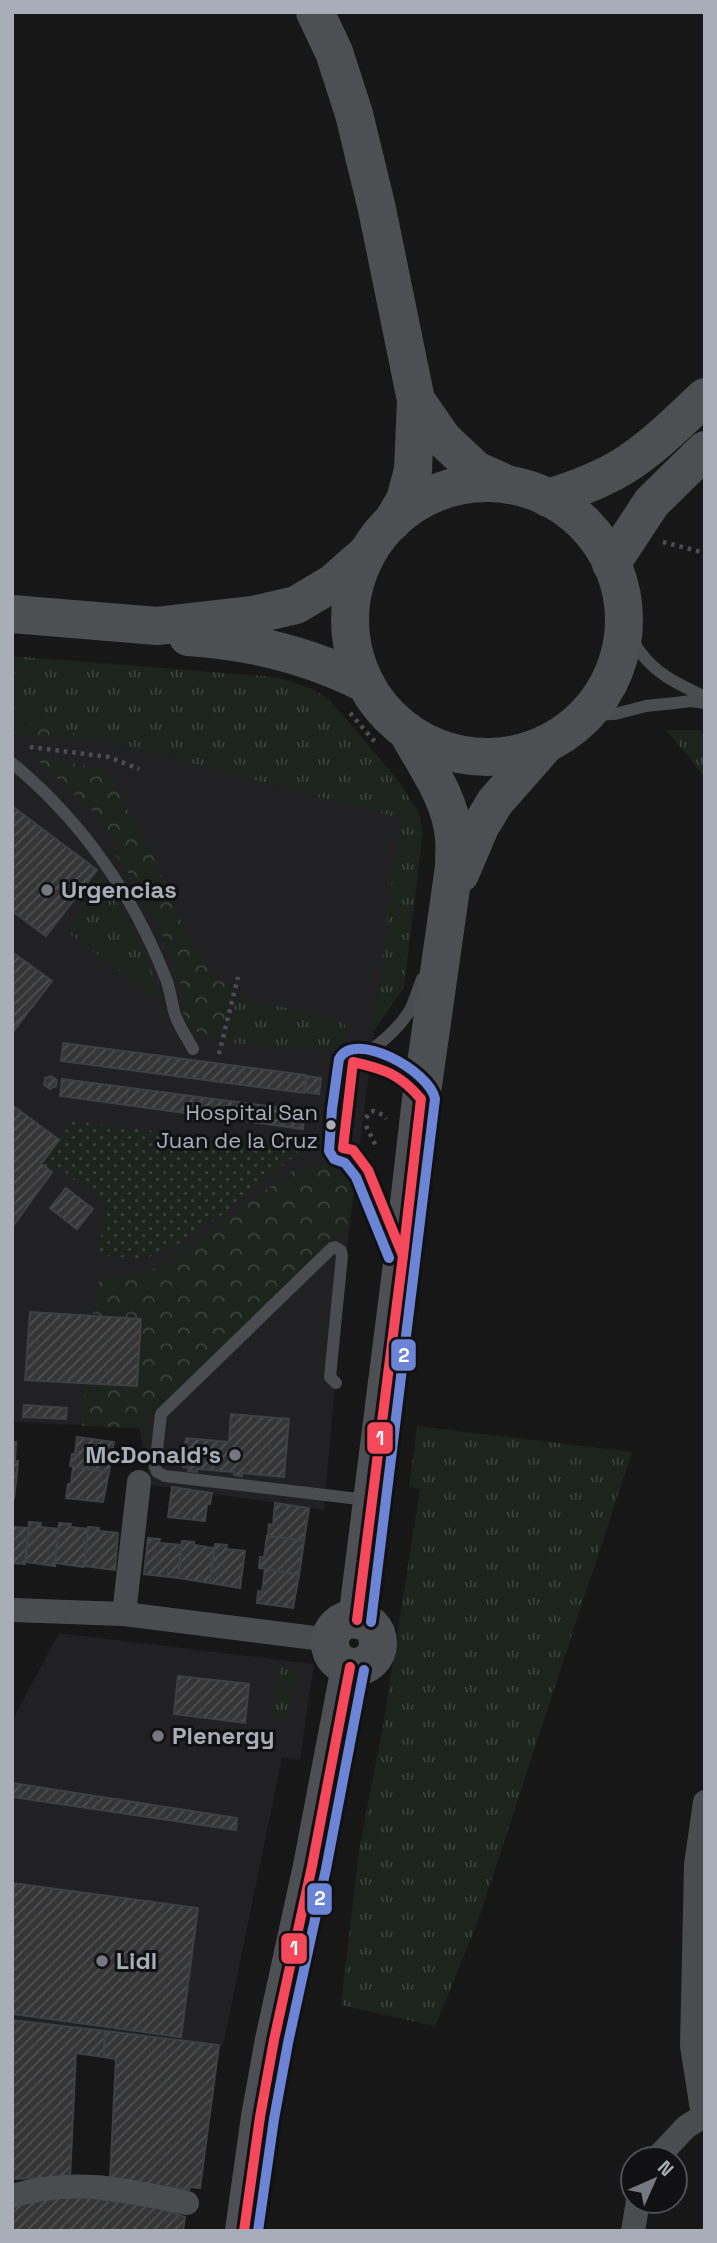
<svg xmlns="http://www.w3.org/2000/svg" width="717" height="2243" font-family="'Space Grotesk',sans-serif">
<defs>
<pattern id="grass-tufts" width="24" height="20" patternUnits="userSpaceOnUse" patternTransform="scale(1.75)"><rect width="24" height="20" fill="#1d241e"/><path d="M3 7l-1-3M5 7V3M7 7l1-3M15 17l-1-3M17 17v-4M19 17l1-3" fill="none" stroke="#3b413d"/></pattern>
<pattern id="forest-crowns" width="20" height="18" patternUnits="userSpaceOnUse" patternTransform="scale(1.75)"><rect width="20" height="18" fill="#1d241e"/><path d="M2 6a3 3 0 1 1 6 0M12 15a3 3 0 1 1 6 0" fill="none" stroke="#3b413d"/></pattern>
<pattern id="garden-dots" width="8" height="8" patternUnits="userSpaceOnUse" patternTransform="scale(1.75)"><rect width="8" height="8" fill="#1d241e"/><path d="M2 2h.1M6 6h.1" fill="none" stroke="#3b413d" stroke-width="1.8" stroke-linecap="round"/></pattern>
<pattern id="building-hatch" width="6" height="6" patternUnits="userSpaceOnUse" patternTransform="scale(1.75)"><rect width="6" height="6" fill="#353536"/><path d="M-1 1l2-2M0 6l6-6M5 7l2-2" fill="none" stroke="#4f5051"/></pattern>
</defs>
<rect width="100%" height="100%" fill="#171717"/>
<g fill="#212123">
<polygon points="12,721 40,725 109,742 401,818 348,1238 324,1510 145,1484 148,1470 139,1428 12,1422"/>
<polygon points="59,1633 314,1664 300,1760 282,1757 223,2046 12,2020 12,1721"/>
</g>
<g fill="url(#grass-tufts)">
<polygon points="12,656 276,677 313,689 330,700 397,779 419,813 423,831 404,988 373,1032 400,818 109,742 40,725 12,721"/>
<polygon points="666,730 705,730 705,777"/>
<path d="M101,877C126,916 149,955 161,1000H158L66,931Z"/>
<polygon points="238,993 251,1001 337,1018 347,1027 347,1048 276,1048 225,1042"/>
<polygon points="417,1426 632,1452 477,1924 435,2026 341,2005 359,1850 383,1726 420,1489 409,1487"/>
<polygon points="281,1665 297,1668 287,1722 275,1720 272,1708"/>
</g>
<g fill="url(#forest-crowns)">
<polygon points="12,721 40,725 109,742 39,738 12,734"/>
<path d="M31,754L110,771C120,801 139,826 152,854C171,898 191,959 232,988L218,1042C199,1036 190,1027 181,1010L186,999C170,948 148,896 114,853L121,847L92,811Z"/>
<polygon points="316,1164 341,1165 356,1173 349,1226 139,1428 82,1426 85,1383 137,1386 141,1319 93,1316 96,1286 102,1277 141,1274 168,1262 292,1171"/>
</g>
<path fill="url(#garden-dots)" d="M73,1121L223,1140L294,1146L298,1153C263,1181 188,1248 148,1257C132,1260 115,1256 99,1255L98,1252L107,1205L57,1166L52,1172L41,1164Z"/>
<g fill="url(#building-hatch)" stroke="#3f4043" stroke-width="2">
<polygon points="12,806 97,870 46,936 12,911"/>
<polygon points="12,952 52,981 12,1033"/>
<polygon points="63,1043 306,1075 304,1093 61,1061"/>
<polygon points="51,1076 57,1080 56,1086 50,1089 44,1085 45,1078"/>
<polygon points="307,1076 321,1078 319,1094 305,1092"/>
<polygon points="62,1079 305,1111 303,1129 60,1096"/>
<polygon points="12,1105 59,1140 41,1164 52,1172 13,1226"/>
<polygon points="66,1188 93,1209 77,1229 50,1208"/>
<polygon points="30,1312 141,1319 137,1386 25,1380"/>
<polygon points="24,1405 67,1408 66,1419 23,1417"/>
<polygon points="231,1414 289,1419 284,1477 242,1473 242,1476 234,1475 234,1472 197,1469 197,1472 188,1471 189,1468 183,1467 186,1438 229,1442"/>
<polygon points="77,1437 114,1442 109,1472 70,1466 72,1454 75,1454"/>
<polygon points="12,1442 16,1442 15,1461 18,1461 17,1473 12,1472"/>
<polygon points="73,1467 109,1472 103,1502 66,1498 68,1484 71,1484"/>
<polygon points="12,1472 17,1473 14,1499 12,1499"/>
<polygon points="172,1487 212,1493 210,1504 207,1504 205,1521 168,1517"/>
<polygon points="275,1503 309,1508 304,1541 268,1536 269,1524 273,1525"/>
<polygon points="29,1522 41,1523 40,1527 58,1529 55,1566 26,1562"/>
<polygon points="59,1523 71,1524 70,1527 88,1529 84,1567 55,1563"/>
<polygon points="12,1527 28,1528 25,1564 12,1563"/>
<polygon points="88,1527 99,1528 99,1531 118,1533 115,1570 84,1566"/>
<polygon points="267,1536 304,1541 299,1575 259,1568 260,1557 264,1558"/>
<polygon points="148,1538 160,1539 159,1543 182,1545 178,1578 144,1574"/>
<polygon points="182,1541 194,1542 194,1545 214,1548 210,1583 178,1578"/>
<polygon points="215,1544 227,1545 226,1549 245,1551 240,1588 210,1583"/>
<polygon points="265,1569 299,1575 293,1608 257,1603 258,1591 262,1592"/>
<polygon points="178,1676 249,1684 245,1723 174,1714"/>
<polygon points="12,1783 237,1818 236,1830 12,1797"/>
<polygon points="12,1883 198,1908 181,2037 12,2014"/>
<polygon points="12,2020 105,2031 104,2057 76,2053 70,2177 12,2179"/>
<polygon points="105,2031 219,2045 200,2188 190,2187 189,2190 110,2178 116,2059 104,2057"/>
<polygon points="69,2195 160,2208 185,2217 183,2231 12,2231 12,2202"/>
</g>
<g fill="none" stroke-linecap="round" stroke-linejoin="round">
<g stroke="#4d4e52" stroke-width="4.5" stroke-dasharray="3.5 5" stroke-linecap="butt">
<polyline points="663,542 705,553"/>
<polyline points="350,713 376,743"/>
<polyline points="30,747 109,757 139,769"/>
<polyline points="219,1054 238,977"/>
<polyline points="366,1118 370,1112 374,1111 383,1115 386,1119"/>
<polyline points="366,1126 376,1146"/>
</g>
<g stroke="#4b4c50" stroke-width="12">
<path d="M623,618C629,630 633,644 641,653C658,676 681,685 705,697"/>
<polyline points="586,715 615,714 646,706 675,703 691,701 705,703"/>
<path d="M12,763C82,821 133,895 166,979C170,989 171,1000 174,1011C177,1024 187,1037 193,1049"/>
<path d="M353,1062C376,1068 399,1071 414,1091"/>
<path d="M394,1233C384,1208 370,1155 343,1148L346,1110L353,1062C374,1049 397,1032 410,1010C415,1000 418,989 422,979"/>
<polyline points="336,1383 330,1377 342,1256 341,1251 335,1247 332,1248 161,1414 155,1467 157,1472 165,1476 367,1500"/>
</g>
<g stroke="#4b4c50" stroke-width="24">
<polyline points="12,1610 124,1614 330,1640"/>
<polyline points="124,1614 139,1482"/>
<polyline points="703,2116 692,2046 696,1865 705,1802"/>
<polyline points="656,2159 686,2127 705,2115"/>
<path d="M12,2196C75,2177 125,2190 187,2203"/>
<polyline points="633,2231 638,2201"/>
</g>
<g stroke="#4d4f52" stroke-width="38">
<polyline points="315,12 334,52 354,114 377,209 416,400 413,470 405,500 392,522"/>
<polyline points="416,400 443,439 476,470 509,485"/>
<circle cx="487" cy="620" r="137"/>
<path d="M548,498C574,490 599,481 622,467C653,448 679,421 705,397"/>
<polyline points="611,564 652,502 705,450"/>
<polyline points="12,614 157,626 253,615 296,605 333,583 367,553"/>
<path d="M188,637C251,641 311,656 366,684"/>
<polyline points="460,874 480,827 495,802 546,744"/>
<circle cx="354" cy="1643" r="24"/>
<path d="M357,1620L403,1256L421,1099L454,867C454,857 455,847 454,838C451,798 425,765 407,731"/>
<polyline points="244,2231 260,2117 274,2040 312,1866 350,1667"/>
</g>
<g stroke="#111113" stroke-width="16">
<g id="bus-1">
<path d="M353,1062C384,1069 400,1074 421,1099L403,1256L368,1170L353,1150L343,1148Z"/>
<polyline points="357,1620 403,1256"/>
<polyline points="244,2231 260,2117 274,2040 312,1866 350,1667"/>
</g>
</g>
<g stroke="#111113" stroke-width="16">
<g id="bus-2">
<path d="M371,1622L435,1099C430,1071 354,1029 339,1059L332,1109L329,1151L334,1159L345,1163L356,1177L389,1258"/>
<polyline points="258,2231 274,2119 288,2043 326,1869 364,1670"/>
</g>
</g>
<use href="#bus-1" stroke="#f5495b" stroke-width="10"/>
<use href="#bus-2" stroke="#6b84d6" stroke-width="10"/>
</g>
<g fill="#757880" stroke="#111113" stroke-width="2.5">
<circle cx="47" cy="890" r="7"/>
<circle cx="235" cy="1455" r="7"/>
<circle cx="158" cy="1736" r="7"/>
<circle cx="102" cy="1961" r="7"/>
</g>
<circle fill="#a8adb8" stroke="#111113" stroke-width="2.5" cx="331" cy="1125" r="6"/>
<g text-anchor="middle" stroke-width="6" stroke-linejoin="round" paint-order="stroke">
<g font-size="22" fill="#a8adb8" stroke="#111113" text-anchor="end">
<text x="318" y="1120">Hospital San<tspan x="318" dy="28">Juan de la Cruz</tspan></text>
</g>
<g font-size="24" font-weight="bold" fill="#a8adb8" stroke="#111113" text-anchor="start">
<text x="61" y="898">Urgencias</text>
<text x="221" y="1463" text-anchor="end">McDonald's</text>
<text x="172" y="1744">Plenergy</text>
<text x="116" y="1969">Lidl</text>
</g>
</g>
<g stroke="#111113" stroke-width="2.5">
<rect x="390" y="1338" width="27" height="34" rx="7" fill="#6b84d6"/>
<rect x="366" y="1421" width="28" height="34" rx="7" fill="#f5495b"/>
<rect x="306" y="1882" width="27" height="34" rx="7" fill="#6b84d6"/>
<rect x="280" y="1932" width="28" height="33" rx="7" fill="#f5495b"/>
</g>
<g font-size="19" text-anchor="middle" font-weight="bold" fill="#fff">
<text x="404" y="1362">2</text>
<text x="380" y="1445">1</text>
<text x="320" y="1905">2</text>
<text x="294" y="1955">1</text>
</g>
<rect width="717" height="2243" fill="none" stroke="#a8adb8" stroke-width="28"/>
<g transform="translate(654 2180) rotate(45)"><circle r="33" fill="#111113" stroke="#4d4f55" stroke-width="2"/>
<path d="M0-5L12 26L0 18L-12 26Z" fill="#757880"/>
<text y="-10" font-size="19" font-weight="bold" text-anchor="middle" fill="#a8adb8">N</text>
</g>
</svg>
